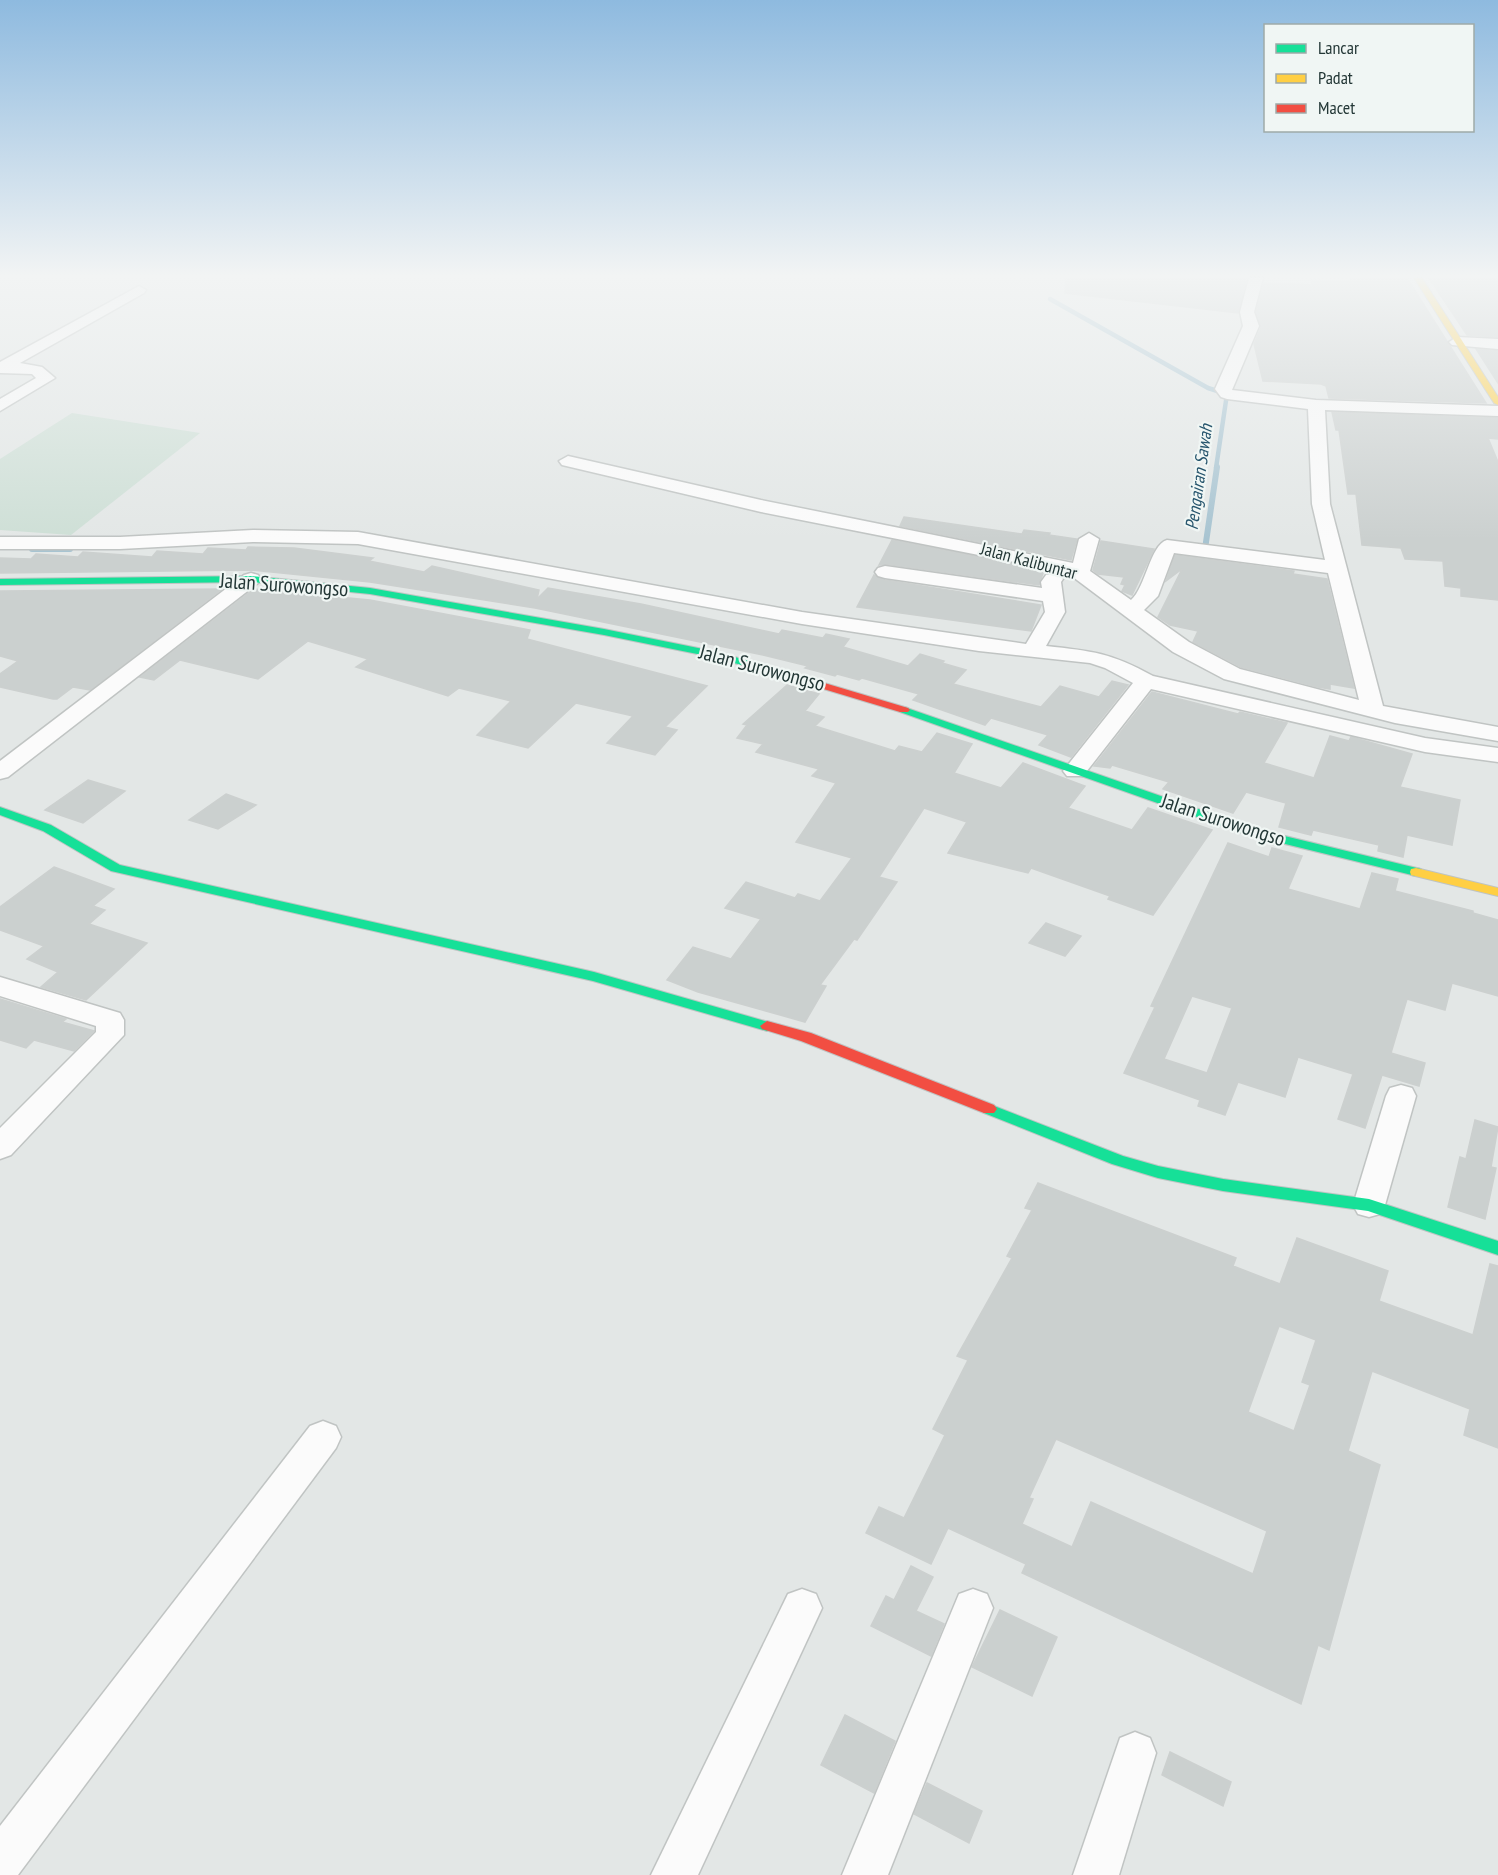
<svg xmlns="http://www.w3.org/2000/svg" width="1498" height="1875" font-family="'PT Sans Narrow',sans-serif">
<rect width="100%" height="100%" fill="#e3e7e6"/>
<polygon fill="#cedfd6" points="72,413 200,433 71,535 0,530 0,459"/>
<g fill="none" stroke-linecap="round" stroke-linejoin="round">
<polyline stroke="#a8c4d1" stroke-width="4.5" points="1050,299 1208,388 1227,394 1216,468"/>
<g stroke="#a8c4d1" stroke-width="6">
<polyline points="32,549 70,549"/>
<polyline points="1205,549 1217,467"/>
</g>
</g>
<g fill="#cbd0cf" stroke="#ccd0cf" stroke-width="1.5" fill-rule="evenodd">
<polygon points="1066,278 1247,278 1238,313 1065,293"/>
<polygon points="1356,278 1407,278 1486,403 1329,398 1326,386 1321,384 1263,381 1254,344 1261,327 1256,312 1264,283 1312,285 1311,280 1351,282 1350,279 1356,280"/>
<polygon points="1429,278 1498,278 1498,337 1467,335"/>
<polygon points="1476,349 1498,351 1498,383"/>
<polygon points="1332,412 1498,418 1498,439 1488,438 1498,462 1498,600 1461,596 1461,588 1445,586 1443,561 1405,559 1401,548 1362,545 1356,494 1348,494 1339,430 1336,430"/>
<polygon points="904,517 1022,534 1024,530 1050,533 1049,535 1077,539 1071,560 900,526"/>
<polygon points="892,540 1044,570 1039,585 885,564 879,565"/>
<polygon points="1101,541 1154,549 1132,595 1122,591 1125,585 1121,584 1124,577 1098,574 1093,570"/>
<polygon points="248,547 294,548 373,558 369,561 424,572 432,566 539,590 537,599 548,588 641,604 779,634 782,630 823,638 826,634 849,639 843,647 908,666 920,654 944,661 942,663 966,670 953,684 1041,707 1060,686 1099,697 1112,681 1128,685 1071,757 1039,745 1048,735 991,718 985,725 913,700 919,694 862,678 859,680 837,674 835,676 805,668 808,666 763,655 535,608 370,582 251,570 0,573 0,558 31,559 36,554 78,557 83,552 152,557 157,551 203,554 208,548 246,550"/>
<polygon points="1175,555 1294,571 1293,574 1327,579 1354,688 1330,684 1330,689 1318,687 1241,667 1193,642 1198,631 1170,625 1158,617 1182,569 1166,581"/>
<polygon points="874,575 885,580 1041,605 1031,631 857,607"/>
<polygon points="222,589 90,690 73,687 57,699 53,699 0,687 0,674 18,661 0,656 0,591"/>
<polygon points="254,589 370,600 530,630 527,639 707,686 665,727 677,730 655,755 607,743 633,716 576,703 528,748 477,735 511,701 459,688 448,696 356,667 368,659 308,641 258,679 180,660 154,680 140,677"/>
<polygon points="787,685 819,694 805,711 824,717 815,726 895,751 899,746 922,752 937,733 972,744 954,773 1001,788 1023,763 1085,786 1068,808 1132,830 1148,808 1212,830 1153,915 1108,899 1110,896 1031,868 1028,873 948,853 967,822 924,808 879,877 897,882 857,940 854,939 820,985 826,986 805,1022 698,992 667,980 693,947 731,959 761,919 725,908 746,882 795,898 798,894 820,901 852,858 796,842 836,783 812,776 819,769 756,752 763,744 737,738 747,725 743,724"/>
<polygon points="1152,692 1238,714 1240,712 1287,723 1264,763 1314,778 1330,736 1349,741 1351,737 1412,754 1400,787 1460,800 1452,845 1407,835 1403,857 1378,851 1379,845 1313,830 1311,835 1279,827 1286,803 1246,792 1233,813 1163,789 1169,782 1112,765 1110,768 1094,766"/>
<polygon points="88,780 125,791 83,823 45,810"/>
<polygon points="226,794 256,805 218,829 189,820"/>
<path d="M1228,843L1269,857L1272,848L1302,856L1288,889L1360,909L1372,873L1398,879L1395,891L1473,911V913L1498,920V996L1452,983L1445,1010L1407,999L1391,1053L1425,1063L1419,1086L1382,1075L1365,1128L1338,1119L1353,1074L1298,1057L1285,1097L1238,1082L1225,1115L1198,1106L1200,1100L1124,1073L1155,1007L1151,1006ZM1192,996L1232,1008L1207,1073L1164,1059Z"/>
<polygon points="54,867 114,889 93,906 105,910 89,924 147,943 86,1000 41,987 58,972 27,959 44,946 0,930 0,907"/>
<polygon points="1046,923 1081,936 1065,956 1029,943"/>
<polygon points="0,999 66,1019 62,1022 94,1031 74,1051 34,1040 26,1048 0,1040"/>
<polygon points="1475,1120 1498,1127 1491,1167 1496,1168 1485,1219 1448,1207 1460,1157 1466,1159"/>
<path d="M1038,1183L1236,1258L1233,1266L1280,1284L1297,1238L1388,1271L1379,1301L1473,1335L1490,1264L1498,1266V1448L1464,1435L1470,1409L1372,1371L1348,1451L1380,1465L1329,1650L1318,1645L1301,1704L1022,1573L1026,1564L948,1528L931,1564L866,1533L879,1507L904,1518L945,1435L933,1429L968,1360L957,1356L1012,1258L1007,1256L1032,1210L1025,1208ZM1279,1326L1316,1340L1302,1382L1310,1385L1294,1431L1248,1412ZM1056,1439L1267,1531L1253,1574L1091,1502L1072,1547L1022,1524L1033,1499L1029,1498Z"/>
<polygon points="911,1566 933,1577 916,1611 944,1624 931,1656 871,1626 886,1596 894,1600"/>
<polygon points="1000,1610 1057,1637 1032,1696 972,1667"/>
<polygon points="845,1715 895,1741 874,1793 821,1765"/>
<polygon points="1170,1752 1231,1782 1223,1806 1162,1775"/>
<polygon points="927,1783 982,1811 969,1843 914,1814"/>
</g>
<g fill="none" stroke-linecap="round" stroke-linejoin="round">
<g stroke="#c0c4c3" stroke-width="3">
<g id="street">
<path d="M1249,278H1263L1254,312L1259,326L1232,390L1316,400L1498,406V416L1325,410L1330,504L1383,706L1498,727V741L1395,723L1224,679L1173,652L1073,577L1054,570L761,512L562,465L559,461L568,456L761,500L1073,563L1079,539L1089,533L1099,539L1090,571L1131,600C1146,587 1150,545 1167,540L1325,560L1312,504L1308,409L1227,399L1221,397L1215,389L1243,326L1240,312ZM1174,553L1328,573L1359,700L1240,669L1189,642L1144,610L1158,596Z"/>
<polygon points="139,286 146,290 144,293 20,363 42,367 55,378 0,411 0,399 36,378 32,374 0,373 0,362"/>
<polygon points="1457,337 1498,339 1498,349 1452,345 1449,342"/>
<path d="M253,530L358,532L802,612L1026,644L1045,612L1043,601L885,578L878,576L875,572L878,568L885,566L1042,588L1041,582L1046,575H1060L1063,579L1061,582L1065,612L1046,646C1093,651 1111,653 1153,676L1425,738L1498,748V762L1425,752L1151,689L1083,776H1067L1063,771L1133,683L1105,668L1090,663L979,651L802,624L358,544L253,542L120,549H0V537H120Z"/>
<polygon points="251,573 258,575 261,579 258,583 8,777 0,779 0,761 244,575"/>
<polygon points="0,977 120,1013 124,1020 124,1035 11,1155 0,1159 0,1128 96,1032 96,1026 0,996"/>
<polygon points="1401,1085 1412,1088 1416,1096 1385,1205 1380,1214 1369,1217 1358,1214 1353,1205 1386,1096 1390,1088"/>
<polygon points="323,1421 336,1426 341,1437 336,1448 18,1875 0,1875 0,1826 310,1426"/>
<polygon points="802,1589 816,1594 822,1608 698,1875 651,1875 788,1594"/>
<polygon points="973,1589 987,1594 993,1608 888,1875 842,1875 959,1594"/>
<polygon points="1135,1732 1150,1738 1156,1753 1119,1875 1073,1875 1120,1738"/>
</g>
</g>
<g stroke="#bfc4c3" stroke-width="2">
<g id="fast">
<polygon points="251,576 370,588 604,629 713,651 775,668 776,670 771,673 712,657 604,635 370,594 251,582 0,585 0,579"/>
<polygon points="904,707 1256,829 1421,869 1422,872 1416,876 1248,835 900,712 898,710"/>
<polygon points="0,807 51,825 120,865 594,972 772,1023 774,1026 767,1031 593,981 111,871 43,831 0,815"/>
<polygon points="989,1104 1123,1156 1158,1166 1223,1179 1369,1199 1498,1241 1498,1255 1368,1211 1223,1191 1158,1178 1112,1164 984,1113 981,1109 984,1105"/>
</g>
</g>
<g stroke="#bfc4c3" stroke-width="2">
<g id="slow">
<polygon points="1414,278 1422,278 1498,397 1498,405 1494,403"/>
<polygon points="1416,868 1498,888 1498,896 1411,875 1410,872 1411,869"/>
</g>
</g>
<g stroke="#bfc4c3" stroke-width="2">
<g id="jam">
<polygon points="771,667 908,708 910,710 908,712 900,712 767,672 766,670"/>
<polygon points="767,1021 811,1033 994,1105 997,1109 994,1113 984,1113 801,1041 762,1029 760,1026"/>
</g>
</g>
<use href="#street" fill="#fbfbfb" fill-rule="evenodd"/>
<use href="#fast" fill="#16e098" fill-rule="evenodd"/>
<use href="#slow" fill="#ffcf43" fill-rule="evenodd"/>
<use href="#jam" fill="#f24e42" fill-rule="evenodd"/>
</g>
<linearGradient id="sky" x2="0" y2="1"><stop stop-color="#8ebadf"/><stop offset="0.51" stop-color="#f2f4f4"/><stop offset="1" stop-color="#f2f4f4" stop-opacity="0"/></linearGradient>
<rect width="1498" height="540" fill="url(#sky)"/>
<g text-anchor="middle" stroke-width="4.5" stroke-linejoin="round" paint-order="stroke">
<g font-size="18" font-style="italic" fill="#25546c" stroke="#f0f6f4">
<text transform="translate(1199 477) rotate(-82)" y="6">Pengairan Sawah</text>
</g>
<g font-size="18" fill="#233736" stroke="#f0f6f4">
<text transform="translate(1029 561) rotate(15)" y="6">Jalan Kalibuntar</text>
</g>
<g font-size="21" fill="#233736" stroke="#f0f6f4">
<text transform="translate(284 585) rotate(4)" y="7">Jalan Surowongso</text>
<text transform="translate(762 668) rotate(15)" y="7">Jalan Surowongso</text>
<text transform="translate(1223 820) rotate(18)" y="7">Jalan Surowongso</text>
</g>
</g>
<rect x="1264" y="24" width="210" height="108" fill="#f0f6f4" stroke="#9eaaa8" stroke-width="1.5"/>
<rect x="1276" y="44" width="30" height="9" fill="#16e098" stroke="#9eaaa8" stroke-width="1.5"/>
<text x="1318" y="54" font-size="18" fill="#233736">Lancar</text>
<rect x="1276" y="74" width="30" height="9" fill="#ffcf43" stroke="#9eaaa8" stroke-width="1.5"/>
<text x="1318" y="84" font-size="18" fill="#233736">Padat</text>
<rect x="1276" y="104" width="30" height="9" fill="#f24e42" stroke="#9eaaa8" stroke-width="1.5"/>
<text x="1318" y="114" font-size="18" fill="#233736">Macet</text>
</svg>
